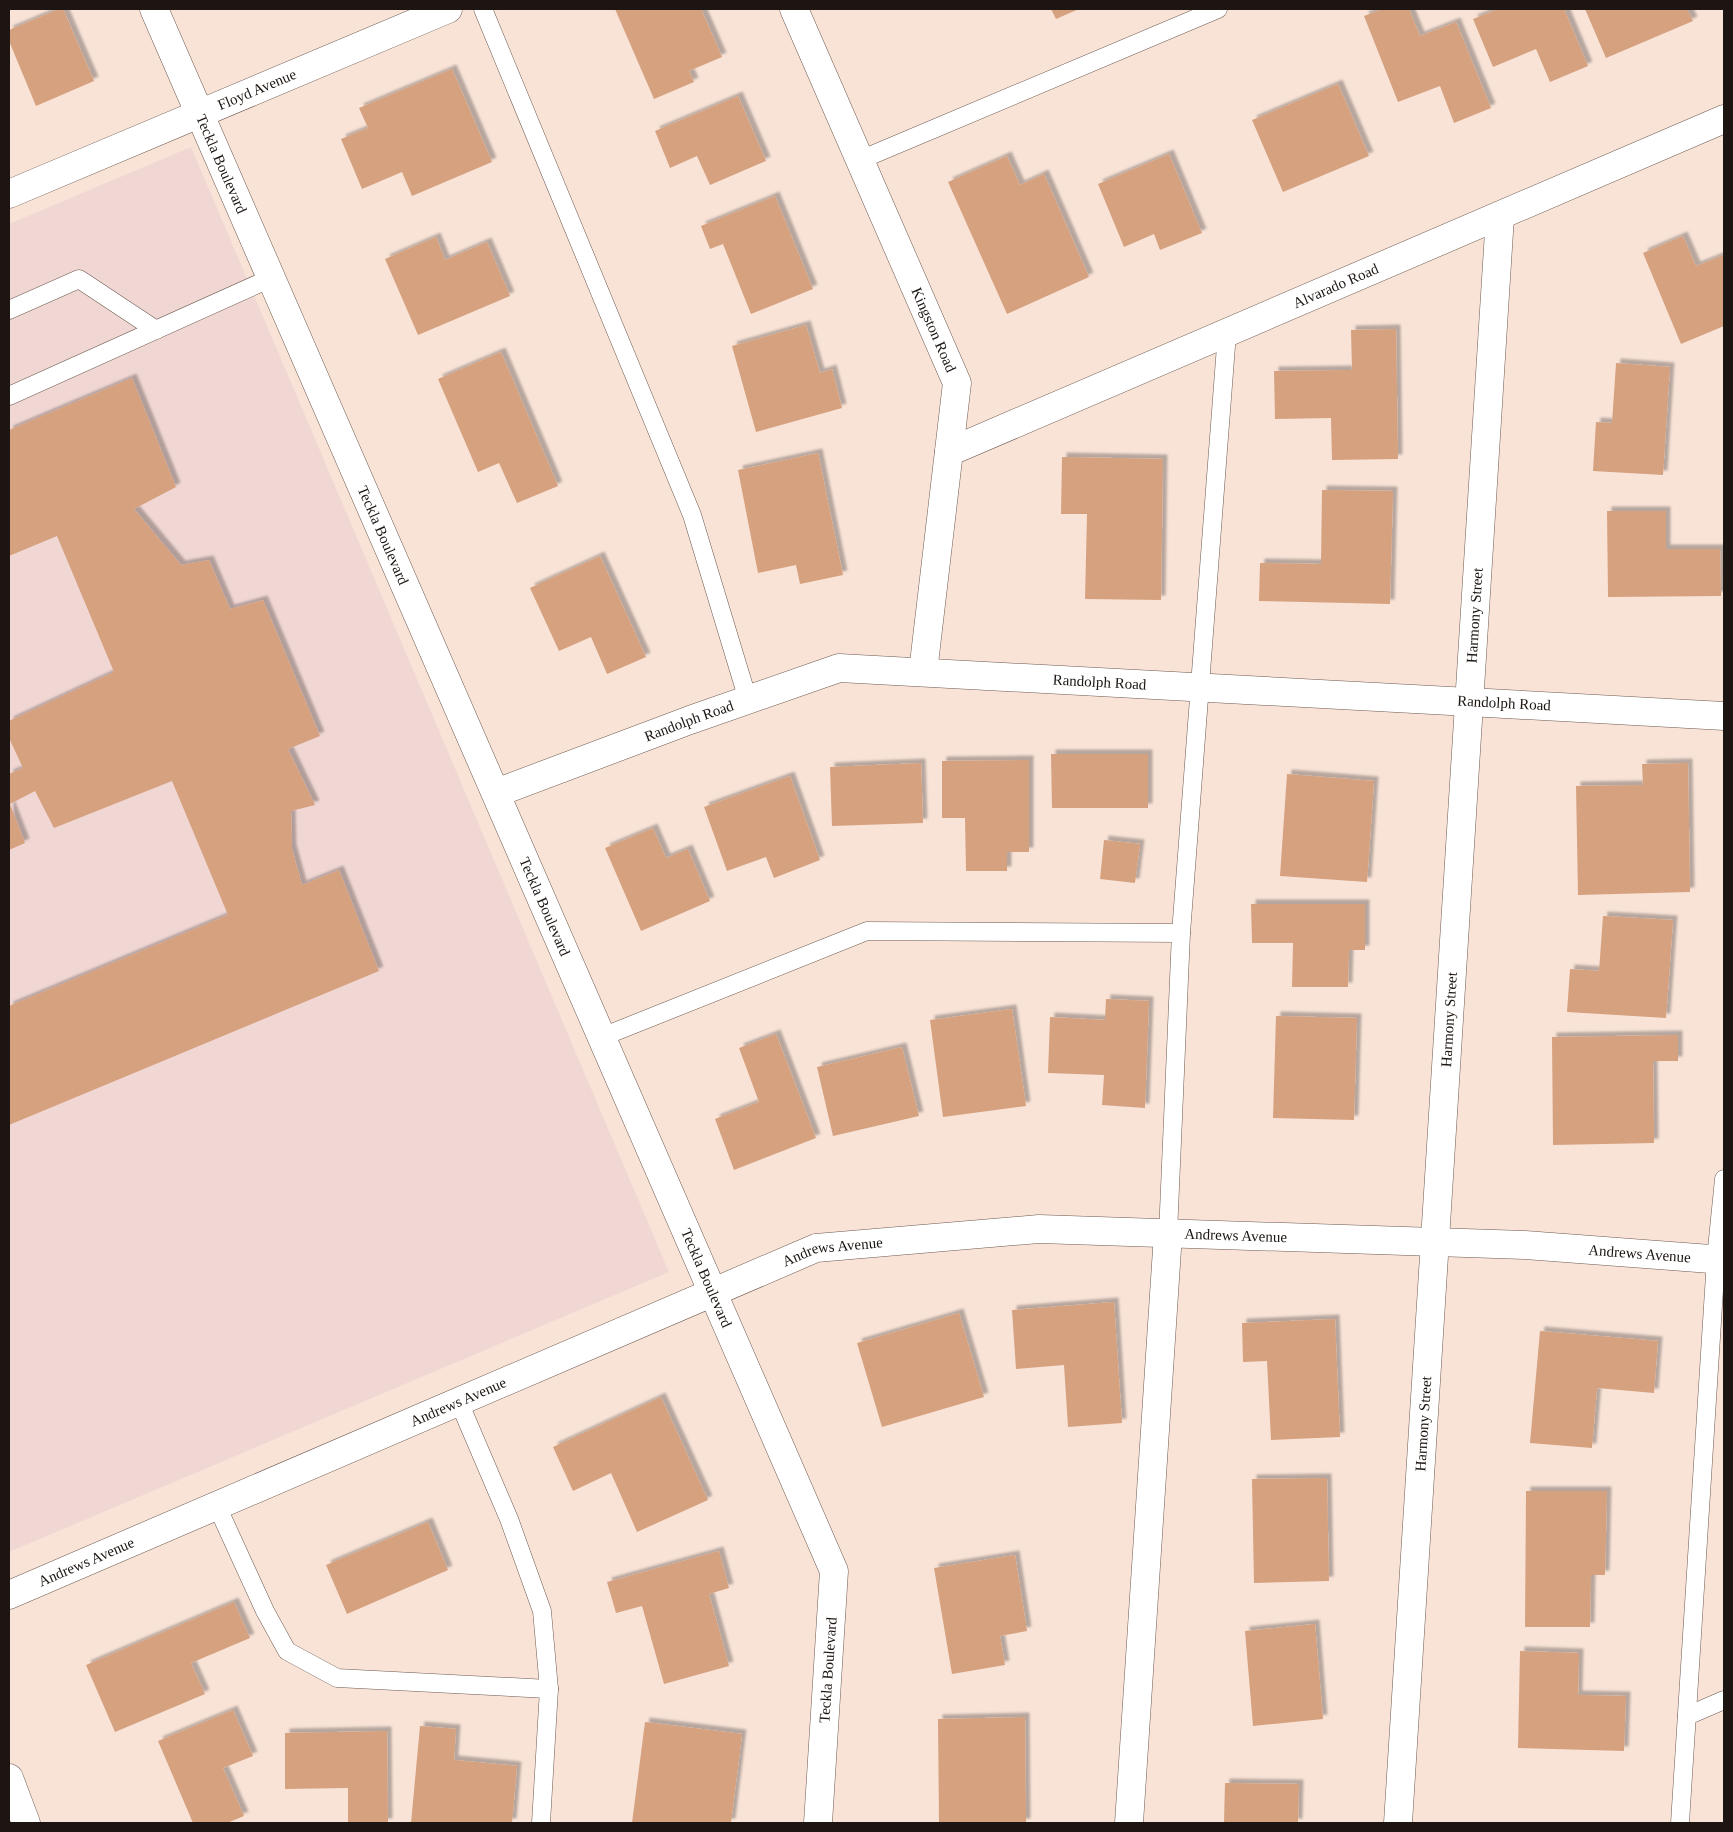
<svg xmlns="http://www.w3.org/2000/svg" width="1733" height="1832" font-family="Georgia,serif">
<defs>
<filter id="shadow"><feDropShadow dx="4.5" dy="-4.5" stdDeviation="1" flood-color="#0004"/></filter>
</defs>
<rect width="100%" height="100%" fill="#f9e3d7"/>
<polygon fill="#f1d7d4" points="191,147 669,1272 9,1552 9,224"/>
<g fill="#d6a17f" filter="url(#shadow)">
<polygon points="59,9 63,9 94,81 36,106 9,41 9,30"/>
<polygon points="615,9 701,9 722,57 689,71 694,82 654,99"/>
<polygon points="1051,9 1079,9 1056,19"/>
<polygon points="1383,9 1409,9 1420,36 1456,22 1491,108 1454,123 1440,86 1398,102 1364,16"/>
<polygon points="1498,9 1564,9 1588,66 1550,82 1536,49 1493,67 1473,19"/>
<polygon points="1585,9 1687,9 1693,21 1606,58"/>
<polygon points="452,69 492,162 412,196 402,172 362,189 341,139 368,128 359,108"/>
<polygon points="1338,84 1369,156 1283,192 1252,120"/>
<polygon points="738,96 766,161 710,185 697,156 670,168 655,131"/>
<polygon points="1169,154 1202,233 1160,250 1154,234 1124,247 1098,184"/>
<polygon points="1007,156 1020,185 1044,174 1089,277 1007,314 948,182"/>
<polygon points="775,196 813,289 751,314 723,244 710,249 701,226"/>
<polygon points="1683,236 1696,266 1724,255 1724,326 1681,344 1643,253"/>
<polygon points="436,237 445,260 487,242 510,296 418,335 385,259"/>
<polygon points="806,325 820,373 832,369 842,408 756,432 732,346"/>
<polygon points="1396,329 1398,459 1332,460 1331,418 1275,419 1274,371 1352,370 1351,330"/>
<polygon points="501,352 558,486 517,503 499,463 478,472 438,379"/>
<polygon points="1616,363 1670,367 1663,475 1593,471 1596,422 1612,423"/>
<polygon points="132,378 176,487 134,509 181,565 209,560 230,609 263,600 320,736 288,749 315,805 291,811 292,849 302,885 339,870 379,971 9,1125 9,1006 228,915 172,781 54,828 35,791 10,804 25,843 9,850 9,774 23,768 9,738 9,721 114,672 57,536 9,556 9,430"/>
<polygon points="818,453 843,575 800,584 796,565 758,573 738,470"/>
<polygon points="1062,457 1163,459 1161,600 1085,599 1087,514 1061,514"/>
<polygon points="1322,490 1393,491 1390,604 1259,601 1260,563 1321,564"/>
<polygon points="1607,511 1666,511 1666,549 1720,549 1721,596 1608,597"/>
<polygon points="600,556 646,657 607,674 591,637 559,651 530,588"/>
<polygon points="1051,754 1148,754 1148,808 1052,808"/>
<polygon points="1029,760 1029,852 1007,852 1007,871 966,871 965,818 942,818 942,761"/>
<polygon points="921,763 923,823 832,826 830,767"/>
<polygon points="1688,763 1690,892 1578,895 1576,786 1643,785 1642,764"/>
<polygon points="1287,774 1374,781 1367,882 1280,876"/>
<polygon points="790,776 820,860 774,878 766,857 727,871 704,807"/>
<polygon points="653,828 666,858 688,849 710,901 641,931 605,848"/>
<polygon points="1104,840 1140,844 1135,883 1100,879"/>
<polygon points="1251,904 1365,904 1365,950 1349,950 1348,987 1292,987 1293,943 1252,943"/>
<polygon points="1603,916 1673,920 1666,1018 1567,1012 1570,969 1599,971"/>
<polygon points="1106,999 1149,1001 1145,1108 1102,1105 1104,1075 1048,1073 1050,1017 1105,1020"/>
<polygon points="1012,1009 1026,1106 943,1117 930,1020"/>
<polygon points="1276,1016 1357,1018 1354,1120 1273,1118"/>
<polygon points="776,1034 816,1138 734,1170 715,1119 759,1102 739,1048"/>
<polygon points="1678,1035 1678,1061 1653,1061 1654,1143 1553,1145 1552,1037"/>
<polygon points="902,1047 919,1116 833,1136 817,1067"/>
<polygon points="1114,1302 1122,1423 1068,1427 1064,1365 1016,1369 1012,1310"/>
<polygon points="959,1313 984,1397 882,1427 857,1343"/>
<polygon points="1335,1319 1340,1437 1271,1440 1267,1361 1243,1362 1242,1323"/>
<polygon points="1540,1331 1658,1341 1654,1393 1597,1388 1592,1448 1530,1443"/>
<polygon points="661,1397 708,1500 637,1532 611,1473 573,1491 553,1447"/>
<polygon points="1327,1478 1329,1581 1254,1583 1252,1479"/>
<polygon points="1526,1491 1607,1491 1605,1575 1591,1575 1590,1627 1525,1627"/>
<polygon points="428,1522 448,1570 347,1614 326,1565"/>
<polygon points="719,1551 729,1588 709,1594 729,1666 664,1684 642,1606 616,1613 607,1582"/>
<polygon points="1015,1555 1027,1631 1000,1636 1005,1665 952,1674 934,1568"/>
<polygon points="234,1602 250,1638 191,1663 205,1694 115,1732 86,1665"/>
<polygon points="1315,1624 1323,1719 1253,1726 1245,1631"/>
<polygon points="1520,1651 1579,1653 1578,1695 1626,1696 1624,1751 1518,1748"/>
<polygon points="233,1710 253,1756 223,1768 244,1816 227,1823 193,1823 158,1741"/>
<polygon points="1025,1717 1026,1823 939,1823 938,1719"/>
<polygon points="645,1722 742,1734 731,1823 632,1823"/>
<polygon points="420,1726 456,1729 454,1760 517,1766 512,1823 411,1823"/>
<polygon points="387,1731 388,1823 348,1823 348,1788 285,1789 285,1733"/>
<polygon points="1225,1783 1299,1784 1298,1823 1224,1823"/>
</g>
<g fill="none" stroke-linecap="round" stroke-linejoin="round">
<g stroke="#6d5a50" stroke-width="19">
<g id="service">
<polyline points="483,9 692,515 748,700"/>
<polyline points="860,160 1218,9"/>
<polyline points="9,310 79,279 156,330"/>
<polyline points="9,396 271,278"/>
<polyline points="602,1037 867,931 1181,933"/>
<polyline points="1168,1234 1181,933 1227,333"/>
<polyline points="459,1402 509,1519 542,1611 549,1689 541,1823"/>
<polyline points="217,1506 265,1611 287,1651 337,1678 549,1689"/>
<polyline points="1687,1716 1724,1700"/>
<polyline points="1680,1823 1716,1259 1724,1179"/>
</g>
</g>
<g stroke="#6d5a50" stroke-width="29">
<g id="minor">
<path id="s1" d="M9,194L448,9"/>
<polyline points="1469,702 1724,716"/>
<path id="s2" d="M1435,1242L1525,1245L1724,1260"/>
<polyline points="9,1778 26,1823"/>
<polyline points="1129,1823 1168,1234"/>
</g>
</g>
<g stroke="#6d5a50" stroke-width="29">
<g id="tertiary">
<path id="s3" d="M794,9L957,383L923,672"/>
<path id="s4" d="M949,452L1724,119"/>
<path id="s5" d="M496,793L690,720L839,668L1469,702"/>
<path id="s6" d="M9,1595L816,1248L1039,1229L1435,1242"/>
<path id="s7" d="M1398,1823L1500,216"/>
</g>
</g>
<g stroke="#6d5a50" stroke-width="29">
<g id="secondary">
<path id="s8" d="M154,9L834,1571L818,1823"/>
</g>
</g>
<use href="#service" stroke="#fff" stroke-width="18"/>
<use href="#minor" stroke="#fff" stroke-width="28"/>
<use href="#tertiary" stroke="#fff" stroke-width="28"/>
<use href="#secondary" stroke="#fff" stroke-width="28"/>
</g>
<g text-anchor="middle" stroke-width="4.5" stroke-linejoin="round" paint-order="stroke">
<g font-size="15" fill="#1c1511" stroke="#fff">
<text dy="5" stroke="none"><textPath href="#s1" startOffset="269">Floyd Avenue</textPath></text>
<text dy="5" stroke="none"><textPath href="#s8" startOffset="169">Teckla Boulevard</textPath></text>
<text dy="5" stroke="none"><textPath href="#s4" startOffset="421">Alvarado Road</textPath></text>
<text dy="5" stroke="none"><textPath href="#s3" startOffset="350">Kingston Road</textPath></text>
<text dy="5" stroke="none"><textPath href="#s8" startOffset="574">Teckla Boulevard</textPath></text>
<text dy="5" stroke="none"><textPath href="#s7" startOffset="1210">Harmony Street</textPath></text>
<text dy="5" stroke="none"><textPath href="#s5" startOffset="626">Randolph Road</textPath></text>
<text transform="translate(1504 703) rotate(3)" y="5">Randolph Road</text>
<text dy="5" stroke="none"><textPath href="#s5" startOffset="206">Randolph Road</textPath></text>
<text dy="5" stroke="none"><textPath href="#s8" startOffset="979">Teckla Boulevard</textPath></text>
<text dy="5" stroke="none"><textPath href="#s7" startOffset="805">Harmony Street</textPath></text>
<text dy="5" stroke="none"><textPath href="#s6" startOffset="1299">Andrews Avenue</textPath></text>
<text dy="5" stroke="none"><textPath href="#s6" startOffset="894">Andrews Avenue</textPath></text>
<text dy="5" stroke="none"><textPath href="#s2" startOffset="205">Andrews Avenue</textPath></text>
<text dy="5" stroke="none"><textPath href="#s8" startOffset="1384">Teckla Boulevard</textPath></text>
<text dy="5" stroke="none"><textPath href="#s6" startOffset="489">Andrews Avenue</textPath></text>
<text dy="5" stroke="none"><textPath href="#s7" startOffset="400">Harmony Street</textPath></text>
<text dy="5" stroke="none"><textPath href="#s6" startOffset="84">Andrews Avenue</textPath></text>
<text transform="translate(828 1670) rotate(-86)" y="5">Teckla Boulevard</text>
</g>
</g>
<rect width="1733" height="1832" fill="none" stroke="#1c1511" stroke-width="20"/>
</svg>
